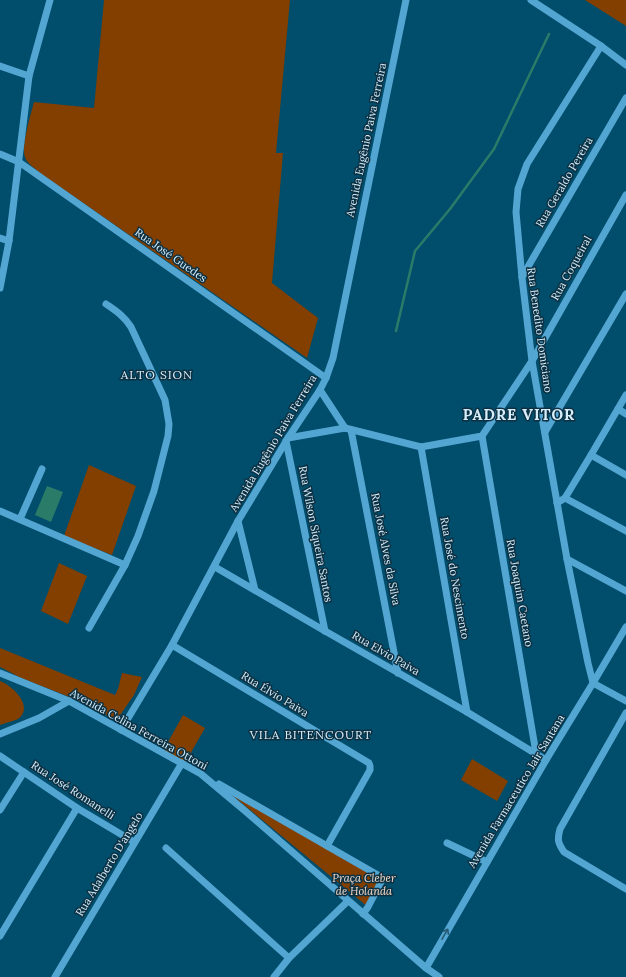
<svg xmlns="http://www.w3.org/2000/svg" width="626" height="977" font-family="Lora,serif">
<rect width="100%" height="100%" fill="#014d6c"/>
<g fill="#823f00">
<path d="M104,0H290L276,153H283L272,283L318,318L307,358L40,173C35,168 27,164 25,157C21,147 31,113 34,102L94,108Z"/>
<polygon points="585,0 626,0 626,26"/>
<polygon points="89,465 136,486 112,555 64,536"/>
<polygon points="59,563 87,576 68,624 41,611"/>
<path d="M0,648L115,695L118,689L122,673L142,677L134,695L116,721C87,701 52,691 19,677C13,674 7,670 0,667Z"/>
<path d="M0,681C12,685 35,707 18,719C14,721 5,723 0,725Z"/>
<polygon points="183,715 205,728 185,763 163,751"/>
<polygon points="472,759 508,781 497,801 461,780"/>
<polygon points="221,786 383,878 368,907"/>
</g>
<polygon fill="#2a7c69" points="47,486 63,492 51,522 35,515"/>
<g fill="none" stroke-linecap="round" stroke-linejoin="round">
<polyline stroke="#2a7c69" stroke-width="2.5" points="396,331 415,251 450,209 494,149 549,34"/>
<g stroke="#53a6d2" stroke-width="7">
<polyline points="531,0 601,46 626,65"/>
<polyline points="601,46 527,164 518,189 516,212 522,278 532,361 567,559 588,663 593,683 626,701"/>
<polyline points="0,66 29,76"/>
<polyline points="0,154 19,162 326,378"/>
<polyline points="0,238 9,241"/>
<polyline points="522,277 626,98"/>
<polyline points="0,288 9,241 29,76 50,0"/>
<polyline points="320,390 345,428"/>
<polyline points="618,409 626,414"/>
<polyline points="351,430 398,673"/>
<polyline points="545,432 626,294"/>
<polyline points="482,436 536,753"/>
<polyline points="288,438 345,428 421,447 482,436 532,361 626,195"/>
<polyline points="286,441 325,631"/>
<polyline points="421,447 467,712"/>
<polyline points="591,455 626,475"/>
<polyline points="565,498 626,531"/>
<polyline points="557,503 565,498 591,455 626,395"/>
<polyline points="0,511 125,565"/>
<polyline points="20,519 42,469"/>
<polyline points="238,521 255,590"/>
<polyline points="567,559 626,591"/>
<polyline points="215,567 325,631 467,712 546,760"/>
<path d="M89,628L125,565L138,536L154,491L168,436L169,424L165,400L131,327C124,316 116,311 106,304"/>
<polyline points="172,645 369,763 370,766 370,770 327,846"/>
<polyline points="0,673 69,701 201,774 244,810 426,968 439,977"/>
<path d="M626,713L560,829C557,840 558,843 564,852L626,889"/>
<polyline points="121,730 172,645 238,521 288,438 320,390 326,378 333,358 406,0"/>
<polyline points="0,734 39,718 69,701"/>
<polyline points="0,756 77,808 134,842"/>
<polyline points="219,784 383,878 368,907 363,914"/>
<polyline points="0,810 24,772"/>
<polyline points="447,843 487,862"/>
<polyline points="166,848 289,958"/>
<polyline points="0,936 77,808"/>
<polyline points="426,968 546,760 593,683 626,627"/>
<polyline points="55,977 182,763"/>
<polyline points="274,977 289,958 348,901"/>
</g>
</g>
<defs><path id="oneway-shaft" d="M-6 0H5M1.5-3L5.5 0L1.5 3" fill="none" stroke-width="1.6" stroke-linecap="round" stroke-linejoin="round"/></defs>
<use stroke="#265a74" href="#oneway-shaft" transform="translate(445 934) rotate(-60)"/>
<g text-anchor="middle" stroke-width="3" stroke-linejoin="round" paint-order="stroke">
<g font-size="11" fill="#d7eefc" stroke="#0d3142">
<text transform="translate(366 140) rotate(-78)" y="4">Avenida Eugênio Paiva Ferreira</text>
<text transform="translate(564 182) rotate(-60)" y="4">Rua Geraldo Pereira</text>
<text transform="translate(171 255) rotate(35)" y="4">Rua José Guedes</text>
<text transform="translate(571 268) rotate(-61)" y="4">Rua Coqueiral</text>
<text transform="translate(540 330) rotate(82)" y="4">Rua Benedito Domiciano</text>
<text transform="translate(273 443) rotate(-59)" y="4">Avenida Eugênio Paiva Ferreira</text>
<text transform="translate(316 534) rotate(79)" y="4">Rua Wilson Siqueira Santos</text>
<text transform="translate(386 549) rotate(79)" y="4">Rua José Alves da Silva</text>
<text transform="translate(455 578) rotate(80)" y="4">Rua José do Nescimento</text>
<text transform="translate(520 593) rotate(80)" y="4">Rua Joaquim Caetano</text>
<text transform="translate(386 653) rotate(30)" y="4">Rua Elvio Paiva</text>
<text transform="translate(275 694) rotate(31)" y="4">Rua Élvio Paiva</text>
<text transform="translate(139 729) rotate(29)" y="4">Avenida Celina Ferreira Ottoni</text>
<text transform="translate(73 790) rotate(33)" y="4">Rua José Romanelli</text>
<text transform="translate(516 791) rotate(-59)" y="4">Avenida Farmaceutico Jair Santana</text>
<text transform="translate(109 864) rotate(-59)" y="4">Rua Adalberto D'angelo</text>
</g>
<g font-size="11" font-style="italic" fill="#f6dece" stroke="#0d3142">
<text x="364" y="882">Praça Cleber<tspan x="364" dy="13">de Holanda</tspan></text>
</g>
<g font-size="12" letter-spacing="1" fill="#d7eefc" stroke="#0d3142">
<text x="157" y="379">ALTO SION</text>
<text x="311" y="739">VILA BITENCOURT</text>
</g>
<g font-size="15" font-weight="bold" letter-spacing="1" fill="#d7eefc" stroke="#0d3142">
<text x="519" y="420">PADRE VITOR</text>
</g>
</g>
</svg>
